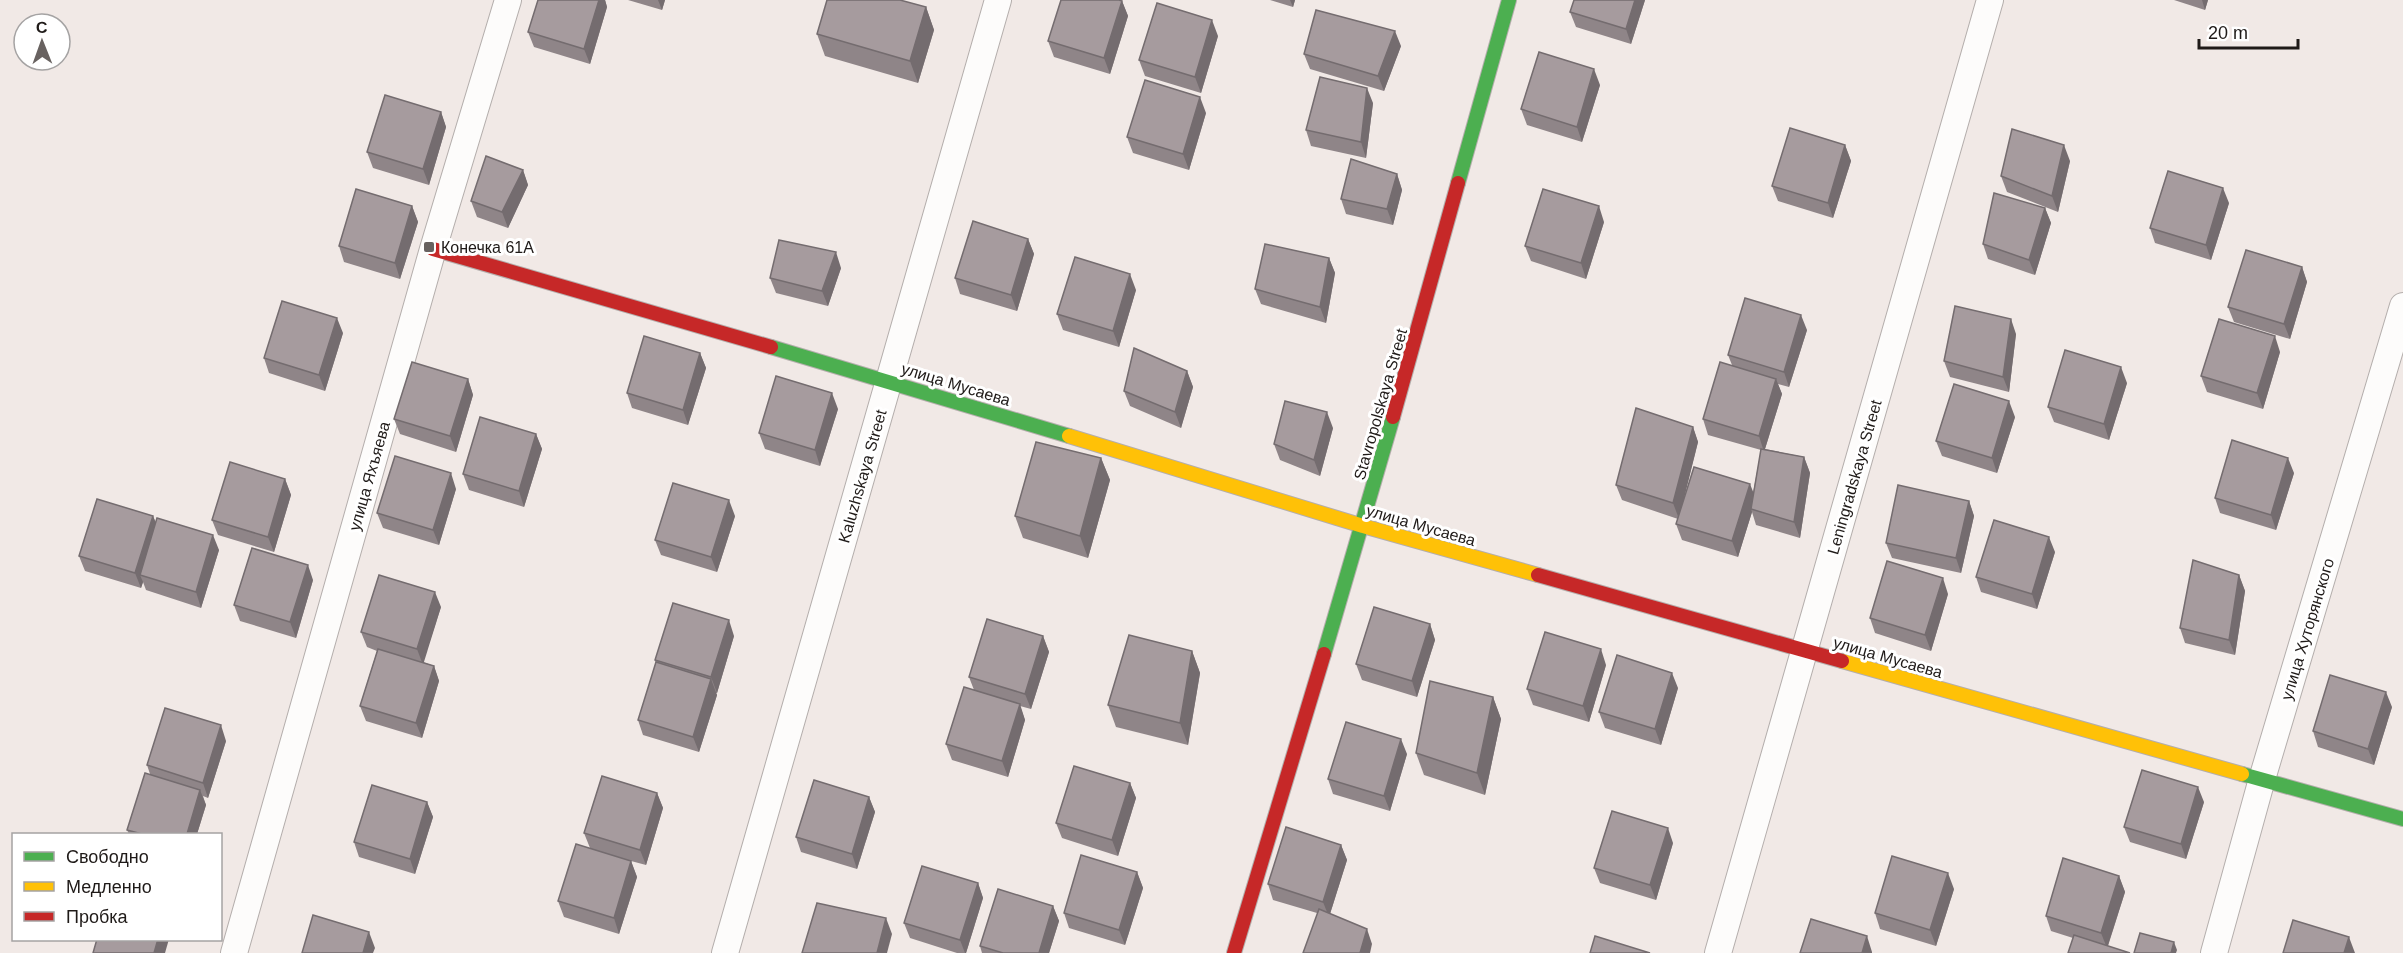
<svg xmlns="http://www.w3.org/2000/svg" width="2403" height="953" font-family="Helvetica,sans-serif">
<rect width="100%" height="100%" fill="#f1e9e6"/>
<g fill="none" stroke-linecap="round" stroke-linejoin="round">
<g stroke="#b4aeac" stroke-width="28">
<g id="street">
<polyline points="234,953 433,249 508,0"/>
<polyline points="725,953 998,0"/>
<polyline points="1718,953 1990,0"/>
<polyline points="2214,953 2262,779 2403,306"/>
</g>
</g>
<g stroke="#b4aeac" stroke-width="16">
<g id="fast">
<polyline points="1458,183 1509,0"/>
<polyline points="771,347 1069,436"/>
<polyline points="1324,654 1393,417"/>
<polyline points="2242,774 2403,819"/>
</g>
</g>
<g stroke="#b4aeac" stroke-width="16">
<g id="slow">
<polyline points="1069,436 1363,526 1538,575"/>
<polyline points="1842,661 2242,774"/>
</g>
</g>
<g stroke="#b4aeac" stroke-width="16">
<g id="jam">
<polyline points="433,249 771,347"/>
<polyline points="1393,417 1458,183"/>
<polyline points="1538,575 1842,661"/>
<polyline points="1234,953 1324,654"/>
</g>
</g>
<use href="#street" stroke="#fdfcfb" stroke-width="26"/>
<use href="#fast" stroke="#4caf50" stroke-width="14"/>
<use href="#slow" stroke="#ffc107" stroke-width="14"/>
<use href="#jam" stroke="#c62828" stroke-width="14"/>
</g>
<g fill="#8f8588">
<polygon points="538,0 605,0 607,7 590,64 534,47 528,32"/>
<polygon points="628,0 665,0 662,10"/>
<polygon points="1270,0 1295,0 1293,7"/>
<polygon points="1645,0 1631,44 1576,27 1570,12"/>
<polygon points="2174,0 2208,0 2205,10"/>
<polygon points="1122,1 1128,16 1110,74 1054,57 1048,41"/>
<polygon points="926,7 934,30 918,83 825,56 817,34"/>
<polygon points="1218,36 1201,93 1145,76 1139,60"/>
<polygon points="1401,46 1384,91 1310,69 1304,54"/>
<polygon points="1600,85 1582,142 1527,125 1521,109"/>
<polygon points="1373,103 1366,158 1311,146 1306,130"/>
<polygon points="441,112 446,127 429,185 373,168 367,152"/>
<polygon points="1206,113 1189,170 1133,153 1127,137"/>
<polygon points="1845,145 1851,161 1833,218 1778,201 1772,186"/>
<polygon points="2070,161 2058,212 2007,192 2001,176"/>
<polygon points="523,170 528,185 508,228 477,217 471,201"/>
<polygon points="1397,174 1402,190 1393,225 1346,214 1341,199"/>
<polygon points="2229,203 2211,260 2155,243 2150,228"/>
<polygon points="412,206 418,222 400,279 344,262 339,246"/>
<polygon points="2045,208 2051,223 2035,275 1988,259 1983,244"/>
<polygon points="1604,222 1586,279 1531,261 1525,246"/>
<polygon points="1028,239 1034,254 1017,311 960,294 955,278"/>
<polygon points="1329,258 1335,273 1326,323 1261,304 1255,289"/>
<polygon points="2302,267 2307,282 2290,339 2234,322 2228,307"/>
<polygon points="841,268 828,306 776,293 770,278"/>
<polygon points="1136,290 1119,347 1063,330 1057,314"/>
<polygon points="1807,330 1789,387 1778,384 1782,394 1765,449 1804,457 1810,473 1800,538 1756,525 1752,512 1738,557 1682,540 1676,524 1678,519 1622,500 1616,485 1693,427 1698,442 1682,504 1753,493 1761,450 1708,435 1703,419 1732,365 1728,355"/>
<polygon points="343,333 325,391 269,373 264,358"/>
<polygon points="2016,334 2009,392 1950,377 1944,361"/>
<polygon points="2280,352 2263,409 2207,392 2201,376"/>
<polygon points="700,353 706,368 688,425 632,408 627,393"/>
<polygon points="1187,371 1193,387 1181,428 1130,406 1124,391"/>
<polygon points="468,379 473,395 456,452 400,434 394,419"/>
<polygon points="2127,383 2109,440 2054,422 2048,407"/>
<polygon points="838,409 820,466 765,449 759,433"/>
<polygon points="2015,417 1997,473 1942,456 1936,441"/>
<polygon points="1333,428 1320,476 1280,460 1274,444"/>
<polygon points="536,434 542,449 524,507 469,490 463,474"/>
<polygon points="1101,458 1110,480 1088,558 1023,538 1015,516"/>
<polygon points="2294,473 2276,530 2220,513 2215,498"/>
<polygon points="285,479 291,495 274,552 218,535 212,520"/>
<polygon points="456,489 439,545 383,528 377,513"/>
<polygon points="1969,501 1974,516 1961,573 1892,558 1886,543"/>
<polygon points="153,516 156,523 219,550 201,608 146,590 143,582 141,588 85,571 79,556"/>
<polygon points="735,516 717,572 661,555 655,540"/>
<polygon points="2055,552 2037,609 1981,592 1976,577"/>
<polygon points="2239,575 2245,591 2235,655 2185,643 2180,628"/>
<polygon points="313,580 296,638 240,621 234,605"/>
<polygon points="1948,594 1931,651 1875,633 1870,618"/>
<polygon points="441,607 423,662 434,666 439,681 422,738 366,721 360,706 377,651 367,647 361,632"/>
<polygon points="1430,624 1435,640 1417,697 1362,680 1356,664"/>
<polygon points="734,636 717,693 716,693 717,695 699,752 643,735 638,720 656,663 655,660"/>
<polygon points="1043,636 1049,652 1031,709 1020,706 1025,720 1008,777 952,760 946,744 974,690 969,677"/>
<polygon points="1192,651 1200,673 1188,745 1116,727 1108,705"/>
<polygon points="1606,665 1589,722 1533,705 1527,689"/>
<polygon points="1678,688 1661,745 1605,728 1599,712"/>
<polygon points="1493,697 1501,719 1485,795 1424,775 1416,753"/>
<polygon points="2392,707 2374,765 2318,747 2313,731"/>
<polygon points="226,741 208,798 203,796 206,805 197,834 129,834 127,830 150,774 147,765"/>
<polygon points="1407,754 1390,811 1333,794 1328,779"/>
<polygon points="1130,783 1136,798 1118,856 1062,838 1056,823"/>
<polygon points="657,793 663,808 646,865 631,861 637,877 619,934 564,917 558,901 590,848 584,833"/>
<polygon points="869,797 875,812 857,869 801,852 796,837"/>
<polygon points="427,802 433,817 415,874 359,857 354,842"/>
<polygon points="2204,802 2186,859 2130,842 2124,827"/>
<polygon points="1673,843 1656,900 1600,883 1594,868"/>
<polygon points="1341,845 1347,860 1330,914 1372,944 1317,913 1273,900 1268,884"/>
<polygon points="1137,872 1143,888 1125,945 1069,928 1064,913"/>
<polygon points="2119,876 2125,892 2108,946 2073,938 2051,931 2046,916"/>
<polygon points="978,883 983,898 966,953 957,953 910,938 904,923"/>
<polygon points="1954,889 1936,946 1880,929 1875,913"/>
<polygon points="1053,906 1059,921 1049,953 982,953 980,946"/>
</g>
<g fill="#746c6f">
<polygon points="599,0 605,0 607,7 590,64 584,49"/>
<polygon points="658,0 665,0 662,10"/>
<polygon points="1290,0 1295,0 1293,7"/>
<polygon points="1635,0 1645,0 1631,44 1626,29"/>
<polygon points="2202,0 2208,0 2205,10"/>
<polygon points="1122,1 1128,16 1110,74 1104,58"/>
<polygon points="926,7 934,30 918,83 910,61"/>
<polygon points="1212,20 1218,36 1201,93 1195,77"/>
<polygon points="1395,31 1401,46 1384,91 1378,76"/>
<polygon points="1594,69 1600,85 1582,142 1577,127"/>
<polygon points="1367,88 1373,103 1366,158 1361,142"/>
<polygon points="1200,97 1206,113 1189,170 1183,154"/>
<polygon points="441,112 446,127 429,185 423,169"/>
<polygon points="1845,145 1851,161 1833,218 1828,203"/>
<polygon points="2064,145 2070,161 2058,212 2052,196"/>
<polygon points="523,170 528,185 508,228 502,212"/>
<polygon points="1397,174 1402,190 1393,225 1387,209"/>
<polygon points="2223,188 2229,203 2211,260 2206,245"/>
<polygon points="412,206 418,222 400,279 395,263"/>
<polygon points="1599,206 1604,222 1586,279 1581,263"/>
<polygon points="2045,208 2051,223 2035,275 2029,260"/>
<polygon points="1028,239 1034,254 1017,311 1011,295"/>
<polygon points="836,252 841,268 828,306 822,291"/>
<polygon points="1329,258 1335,273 1326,323 1320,307"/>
<polygon points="2302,267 2307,282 2290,339 2284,324"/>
<polygon points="1130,274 1136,290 1119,347 1113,331"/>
<polygon points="1801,315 1807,330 1789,387 1784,372"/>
<polygon points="337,318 343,333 325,391 319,375"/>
<polygon points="2011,319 2016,334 2009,392 2003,377"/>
<polygon points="2275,336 2280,352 2263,409 2257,393"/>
<polygon points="700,353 706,368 688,425 683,410"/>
<polygon points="2121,367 2127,383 2109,440 2104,424"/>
<polygon points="1187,371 1193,387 1181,428 1175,412"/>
<polygon points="468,379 473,395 456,452 450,436"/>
<polygon points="1776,379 1782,394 1764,452 1759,436"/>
<polygon points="832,393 838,409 820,466 815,450"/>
<polygon points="2009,401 2015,417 1997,473 1992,458"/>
<polygon points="1327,412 1333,428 1320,476 1314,460"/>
<polygon points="1693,427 1698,442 1679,519 1673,503"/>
<polygon points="536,434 542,449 524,507 519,491"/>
<polygon points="1804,457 1810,473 1800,538 1794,522"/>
<polygon points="1101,458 1110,480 1088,558 1080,536"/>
<polygon points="2288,458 2294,473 2276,530 2271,515"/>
<polygon points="451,473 456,489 439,545 433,530"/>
<polygon points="285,479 291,495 274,552 268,537"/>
<polygon points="1750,484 1756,499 1751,509 1752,512 1738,557 1732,541"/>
<polygon points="729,500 735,516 717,572 711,557"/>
<polygon points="1969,501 1974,516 1961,573 1956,558"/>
<polygon points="153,516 159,531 140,575 143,582 141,588 135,573"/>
<polygon points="213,535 219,550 201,608 196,592"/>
<polygon points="2049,537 2055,552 2037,609 2032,594"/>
<polygon points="308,565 313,580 296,638 290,622"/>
<polygon points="2239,575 2245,591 2235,655 2229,640"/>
<polygon points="1943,578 1948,594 1931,651 1925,635"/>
<polygon points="435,592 441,607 423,665 417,649"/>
<polygon points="729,620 734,636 717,693 711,677"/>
<polygon points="1430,624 1435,640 1417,697 1412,681"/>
<polygon points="1043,636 1049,652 1031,709 1025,694"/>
<polygon points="1601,649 1606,665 1589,722 1583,706"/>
<polygon points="1192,651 1200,673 1188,745 1180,723"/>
<polygon points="434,666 439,681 422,738 416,723"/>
<polygon points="1672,673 1678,688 1661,745 1655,729"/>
<polygon points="711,679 717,695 699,752 693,737"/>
<polygon points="2386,692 2392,707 2374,765 2368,749"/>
<polygon points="1493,697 1501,719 1485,795 1477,773"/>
<polygon points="1020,704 1025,720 1008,777 1002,761"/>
<polygon points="221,725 226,741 208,798 203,783"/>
<polygon points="1401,739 1407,754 1390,811 1384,796"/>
<polygon points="1130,783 1136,798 1118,856 1112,840"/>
<polygon points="2198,787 2204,802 2186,859 2181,844"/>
<polygon points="200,790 206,805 197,834 187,834"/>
<polygon points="657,793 663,808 646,865 640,850"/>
<polygon points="869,797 875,812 857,869 852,854"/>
<polygon points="427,802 433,817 415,874 410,859"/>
<polygon points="1668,828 1673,843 1656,900 1650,885"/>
<polygon points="1341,845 1347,860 1329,917 1323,902"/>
<polygon points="631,861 637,877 619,934 614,918"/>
<polygon points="1137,872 1143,888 1125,945 1119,930"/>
<polygon points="1948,873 1954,889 1936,946 1930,930"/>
<polygon points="2119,876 2125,892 2107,948 2101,933"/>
<polygon points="978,883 983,898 966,953 965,953 960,940"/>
<polygon points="1053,906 1059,921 1049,953 1039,953"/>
<polygon points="886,918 892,934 887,953 877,953"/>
<polygon points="1367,929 1372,944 1370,953 1360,953"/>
<polygon points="369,932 375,948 373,953 363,953"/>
<polygon points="1867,936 1872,952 1872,953 1862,953"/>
<polygon points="2349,937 2355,953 2344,953"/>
<polygon points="158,939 169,939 165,953 154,953"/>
<polygon points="2174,942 2177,950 2176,953 2171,953"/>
</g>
<g fill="#a69b9e" stroke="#746c6f" stroke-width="1.5">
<polygon points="538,0 599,0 584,49 528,32"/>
<polygon points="827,0 900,0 926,7 910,61 817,34"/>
<polygon points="1061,0 1119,0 1122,1 1104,58 1048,41"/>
<polygon points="1574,0 1635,0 1626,29 1570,12"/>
<polygon points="1157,3 1212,20 1195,77 1139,60"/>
<polygon points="1316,10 1395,31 1378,76 1304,54"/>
<polygon points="1539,52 1594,69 1577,127 1521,109"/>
<polygon points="1320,77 1367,88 1361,142 1306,130"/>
<polygon points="1145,80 1200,97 1183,154 1127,137"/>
<polygon points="385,95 441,112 423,169 367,152"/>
<polygon points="1790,128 1845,145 1828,203 1772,186"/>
<polygon points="2012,129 2064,145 2052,196 2001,176"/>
<polygon points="486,156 523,170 502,212 471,201"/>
<polygon points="1351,159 1397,174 1387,209 1341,199"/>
<polygon points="2168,171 2223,188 2206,245 2150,228"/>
<polygon points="356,189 412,206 395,263 339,246"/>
<polygon points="1543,189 1599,206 1581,263 1525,246"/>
<polygon points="1994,193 2045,208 2029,260 1983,244"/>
<polygon points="973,221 1028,239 1011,295 955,278"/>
<polygon points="779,240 836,252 822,291 770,278"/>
<polygon points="1265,244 1329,258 1320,307 1255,289"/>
<polygon points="2246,250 2302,267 2284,324 2228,307"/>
<polygon points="1075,257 1130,274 1113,331 1057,314"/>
<polygon points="1745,298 1801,315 1784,372 1728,355"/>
<polygon points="282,301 337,318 319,375 264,358"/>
<polygon points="1955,306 2011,319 2003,377 1944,361"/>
<polygon points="2219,319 2275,336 2257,393 2201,376"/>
<polygon points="644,336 700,353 683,410 627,393"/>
<polygon points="1134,348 1187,371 1175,412 1124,391"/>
<polygon points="2065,350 2121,367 2104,424 2048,407"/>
<polygon points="412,362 468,379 450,436 394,419"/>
<polygon points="1720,362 1776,379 1759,436 1703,419"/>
<polygon points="776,376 832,393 815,450 759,433"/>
<polygon points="1954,384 2009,401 1992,458 1936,441"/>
<polygon points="1285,401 1327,412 1314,460 1274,444"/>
<polygon points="1636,408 1693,427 1673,503 1616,485"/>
<polygon points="480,417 536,434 519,491 463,474"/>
<polygon points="2232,440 2288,458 2271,515 2215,498"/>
<polygon points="1036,442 1101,458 1080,536 1015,516"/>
<polygon points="1761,449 1804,457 1794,522 1751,509"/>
<polygon points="395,456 451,473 433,530 377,513"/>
<polygon points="230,462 285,479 268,537 212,520"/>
<polygon points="1694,467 1750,484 1732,541 1676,524"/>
<polygon points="673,483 729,500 711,557 655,540"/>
<polygon points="1898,485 1969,501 1956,558 1886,543"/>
<polygon points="97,499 153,516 135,573 79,556"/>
<polygon points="157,518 213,535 196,592 140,575"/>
<polygon points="1994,520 2049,537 2032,594 1976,577"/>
<polygon points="252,548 308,565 290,622 234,605"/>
<polygon points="2193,560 2239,575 2229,640 2180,628"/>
<polygon points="1887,561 1943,578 1925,635 1870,618"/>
<polygon points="379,575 435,592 417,649 361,632"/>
<polygon points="673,603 729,620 711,677 655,660"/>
<polygon points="1374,607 1430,624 1412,681 1356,664"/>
<polygon points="987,619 1043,636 1025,694 969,677"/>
<polygon points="1545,632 1601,649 1583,706 1527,689"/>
<polygon points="1129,635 1192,651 1180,723 1108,705"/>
<polygon points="378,649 434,666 416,723 360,706"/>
<polygon points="1617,655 1672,673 1655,729 1599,712"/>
<polygon points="656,662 711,679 693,737 638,720"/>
<polygon points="2330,675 2386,692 2368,749 2313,731"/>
<polygon points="1430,681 1493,697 1477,773 1416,753"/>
<polygon points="964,687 1020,704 1002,761 946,744"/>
<polygon points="165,708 221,725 203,783 147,765"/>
<polygon points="1346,722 1401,739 1384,796 1328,779"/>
<polygon points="1074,766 1130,783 1112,840 1056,823"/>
<polygon points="2142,770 2198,787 2181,844 2124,827"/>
<polygon points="145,773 200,790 187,834 142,834 127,830"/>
<polygon points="602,776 657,793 640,850 584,833"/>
<polygon points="814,780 869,797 852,854 796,837"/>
<polygon points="372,785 427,802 410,859 354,842"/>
<polygon points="1612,811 1668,828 1650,885 1594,868"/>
<polygon points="1286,827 1341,845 1323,902 1268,884"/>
<polygon points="576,844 631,861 614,918 558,901"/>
<polygon points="1081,855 1137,872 1119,930 1064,913"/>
<polygon points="1892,856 1948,873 1930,930 1875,913"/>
<polygon points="2063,858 2119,876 2101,933 2046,916"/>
<polygon points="922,866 978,883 960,940 904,923"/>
<polygon points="998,889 1053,906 1039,953 1003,953 980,946"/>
<polygon points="817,903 886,918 877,953 802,953"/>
<polygon points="1319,909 1367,929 1360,953 1303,953"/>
<polygon points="313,915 369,932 363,953 302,953"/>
<polygon points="1811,919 1867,936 1862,953 1800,953"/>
<polygon points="2293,920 2349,937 2344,953 2283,953"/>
<polygon points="2140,933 2174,942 2171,953 2134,953"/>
<polygon points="2074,935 2130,953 2068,953"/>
<polygon points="1595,936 1650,953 1590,953"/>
<polygon points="97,939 158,939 154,953 93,953"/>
</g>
<rect fill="#686260" stroke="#fff" stroke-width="2" x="423" y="241" width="12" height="12" rx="3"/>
<g text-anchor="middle" stroke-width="6" stroke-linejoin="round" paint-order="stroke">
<g font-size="16" fill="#1f1a18" stroke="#fff" text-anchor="start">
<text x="441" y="253">Конечка 61А</text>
</g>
<g font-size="16" fill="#1f1a18" stroke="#fff">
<text transform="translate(956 384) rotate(17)" y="6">улица Мусаева</text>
<text transform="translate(1380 404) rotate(-74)" y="6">Stavropolskaya Street</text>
<text transform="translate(369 476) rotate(-74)" y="6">улица Яхъяева</text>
<text transform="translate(862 476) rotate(-74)" y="6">Kaluzhskaya Street</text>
<text transform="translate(1854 477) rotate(-74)" y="6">Leningradskaya Street</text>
<text transform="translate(1421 525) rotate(16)" y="6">улица Мусаева</text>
<text transform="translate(2307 629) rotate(-73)" y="6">улица Хуторянского</text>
<text transform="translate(1888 657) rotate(16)" y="6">улица Мусаева</text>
</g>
</g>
<rect x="12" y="833" width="210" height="108" fill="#ffffff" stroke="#a5a3a3" stroke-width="1.5"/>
<rect x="24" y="852" width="30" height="9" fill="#4caf50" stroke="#a5a3a3" stroke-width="1.5"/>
<text x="66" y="863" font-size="18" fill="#1f1a18">Свободно</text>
<rect x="24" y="882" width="30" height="9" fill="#ffc107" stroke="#a5a3a3" stroke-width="1.5"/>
<text x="66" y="893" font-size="18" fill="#1f1a18">Медленно</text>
<rect x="24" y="912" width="30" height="9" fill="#c62828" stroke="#a5a3a3" stroke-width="1.5"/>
<text x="66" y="923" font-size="18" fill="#1f1a18">Пробка</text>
<g transform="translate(42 42) rotate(359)"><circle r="28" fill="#ffffff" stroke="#a5a3a3" stroke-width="1.5"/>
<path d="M0-4.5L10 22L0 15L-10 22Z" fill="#686260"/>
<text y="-9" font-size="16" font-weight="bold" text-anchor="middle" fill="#1f1a18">С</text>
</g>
<path d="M2199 39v9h99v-9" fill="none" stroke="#1f1a18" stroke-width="3"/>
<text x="2208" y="39" font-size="18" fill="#1f1a18" stroke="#ffffff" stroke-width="4.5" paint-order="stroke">20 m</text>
</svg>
